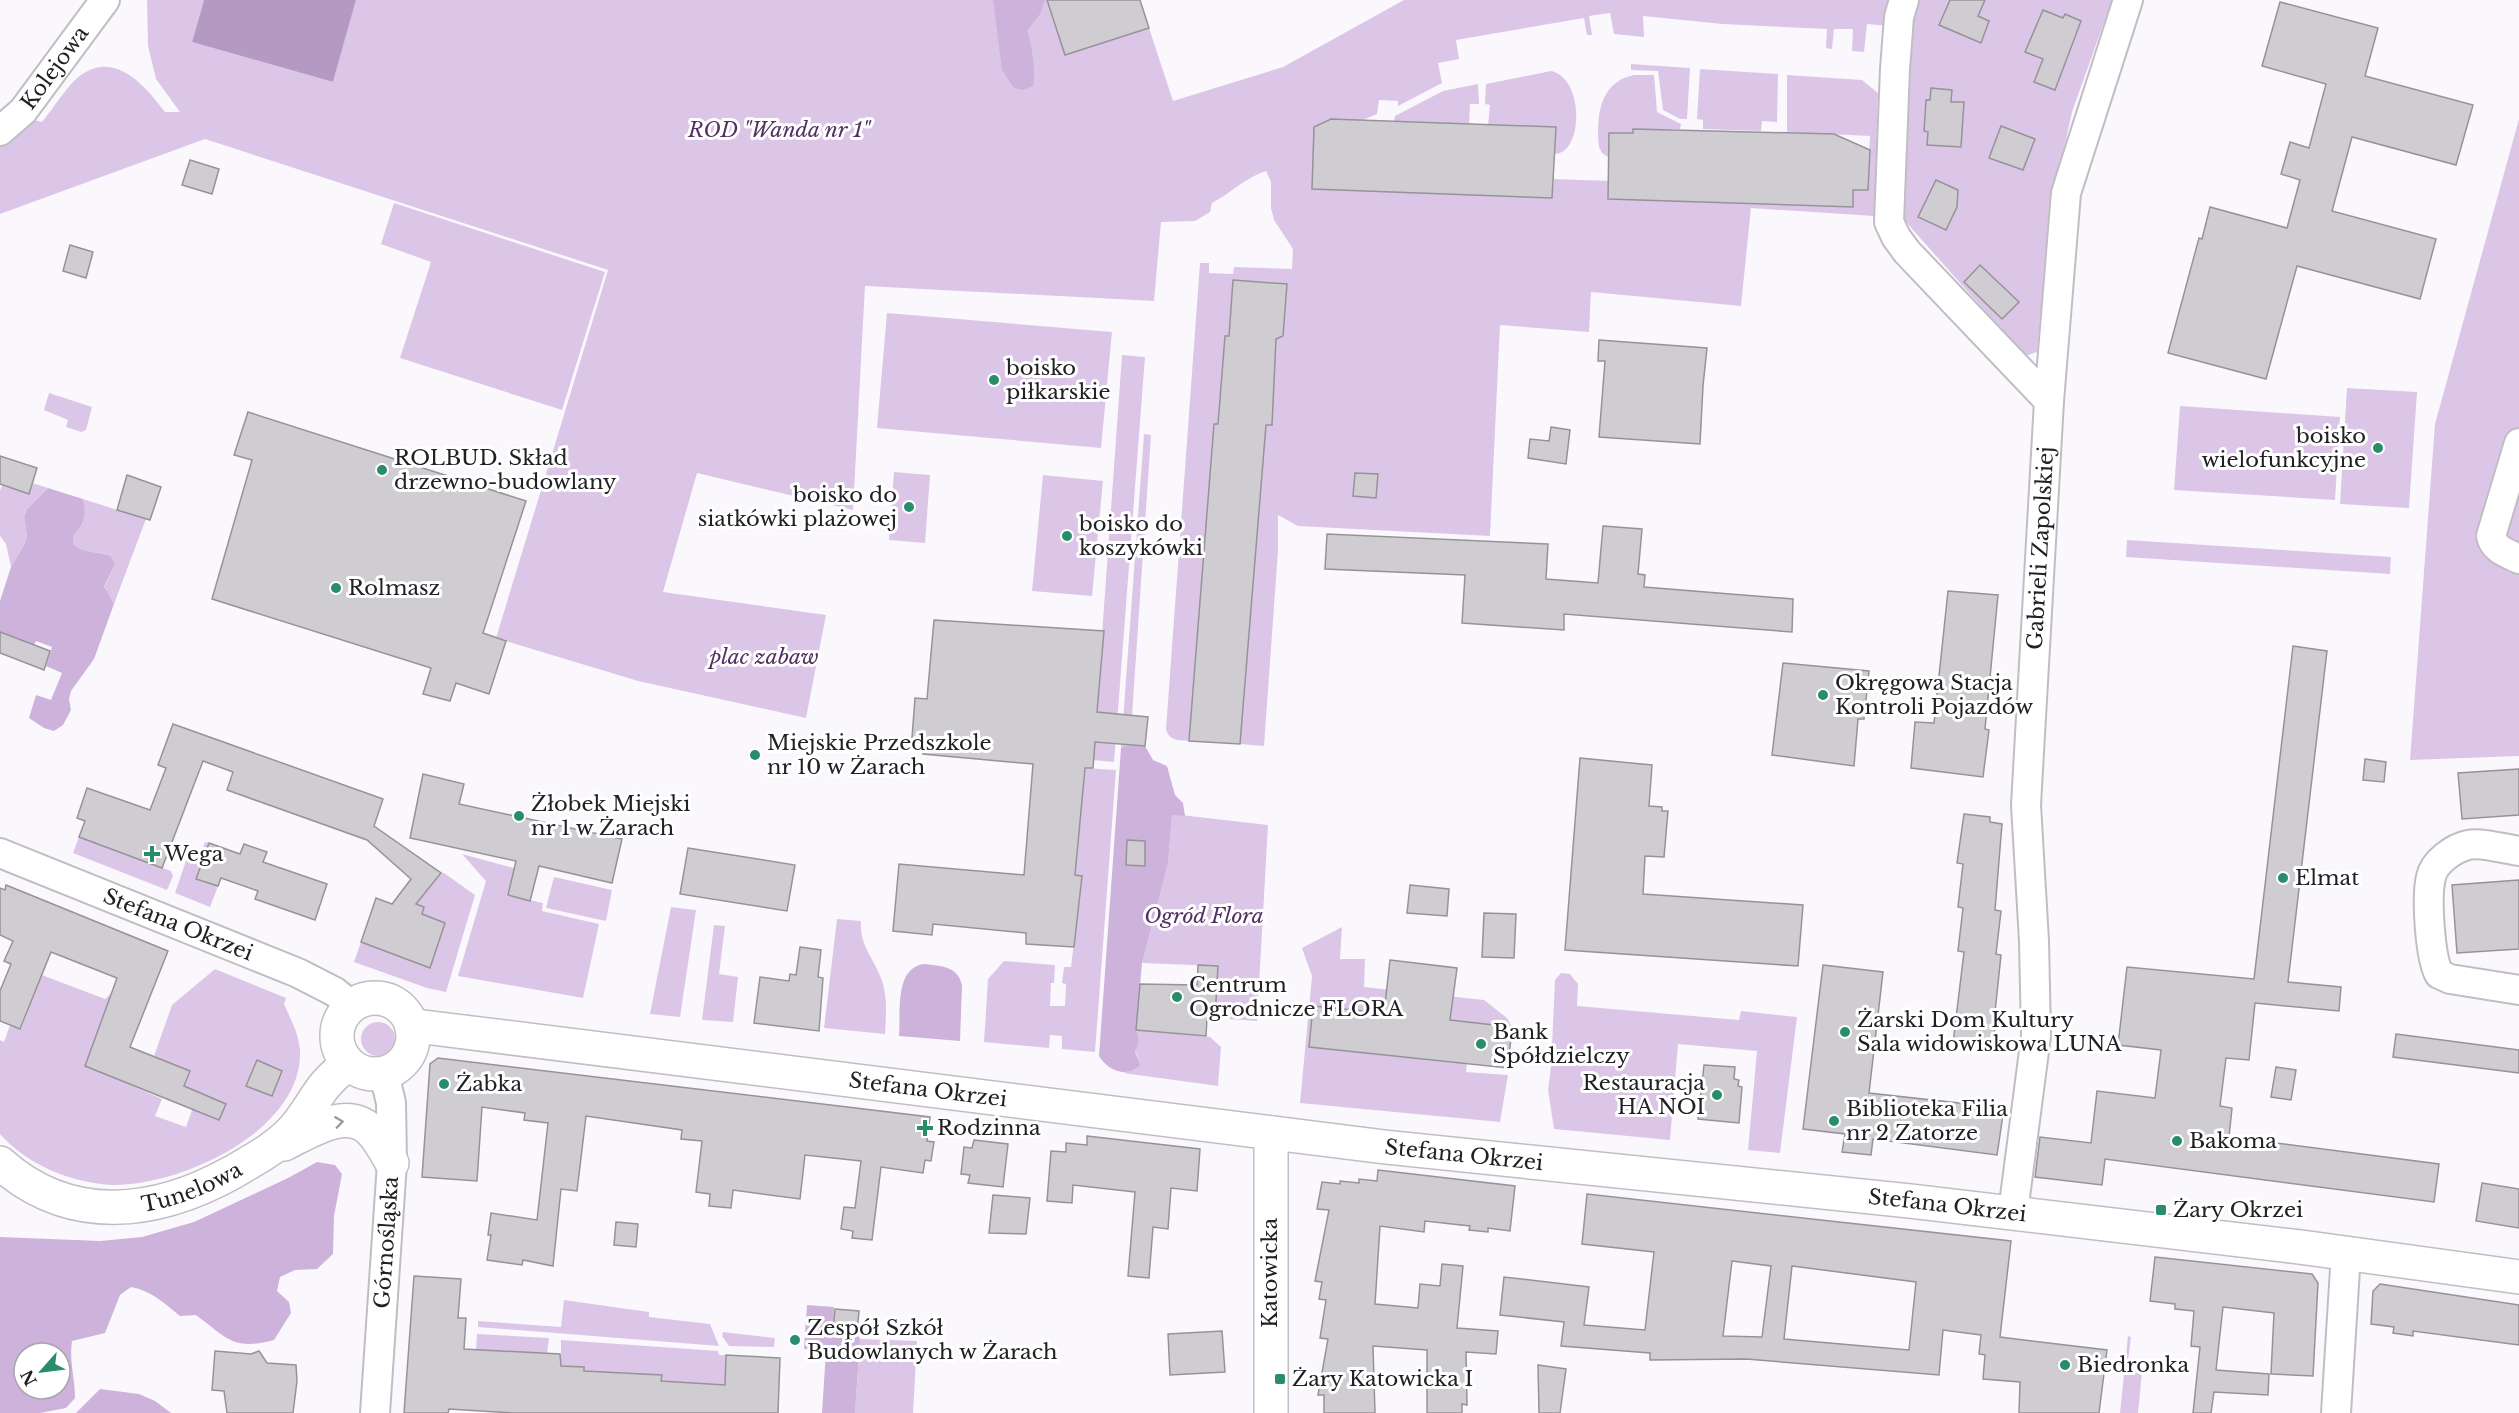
<svg xmlns="http://www.w3.org/2000/svg" width="2519" height="1413" font-family="'Libre Baskerville',serif">
<rect width="100%" height="100%" fill="#fbf8fd"/>
<g fill="#dcc6e8">
<path d="M147,0H204L192,42L333,82L356,0H1047L1065,55L1149,28L1173,101L1283,67L1404,0H1897L1889,26L1867,24L1864,52L1852,51L1853,29H1834L1832,49L1826,48L1827,29L1722,24L1643,16L1644,37L1614,34L1610,13L1589,16L1592,35H1587L1584,18L1456,40L1459,59L1438,63L1442,83L1398,106V101L1379,100L1377,114L1363,120L1331,119L1314,127L1313,189L1552,198L1554,179L1867,190L1870,136L1787,132V75L1862,80L1878,93L1874,216L1751,208L1741,306L1591,292L1589,332L1500,325L1490,536L1298,526L1278,515V551L1264,746L1240,744L1266,425L1272,424L1276,339L1283,336L1286,284L1233,280L1229,336H1225L1218,424H1214L1189,741C1178,740 1169,741 1166,729L1200,263H1209V273L1233,274L1234,267L1292,269L1293,249L1274,220L1271,208V182L1266,171C1246,177 1231,193 1212,203L1210,212L1195,221L1161,222L1154,301L865,286L853,510L697,473L663,592L826,615L806,718L638,681L496,638L608,270L205,139L0,214V140L26,118L42,122C53,109 68,84 81,75C116,50 146,87 165,112H180L156,79L148,46Z"/>
<polygon points="1917,0 2112,0 2072,112 2049,217 2037,352 2025,356 1897,212 1911,13"/>
<polygon points="1631,64 1690,68 1687,119 1680,119 1663,110 1658,71 1631,70"/>
<polygon points="1700,69 1778,74 1777,122 1762,121 1761,131 1703,129 1703,120 1697,119"/>
<path d="M1551,71C1585,78 1583,154 1555,154L1556,127L1488,125L1490,105L1485,104L1486,84Z"/>
<path d="M1634,75H1654L1657,112L1681,124L1680,129H1633V133H1609L1608,157L1602,153L1599,147C1596,117 1599,82 1634,75Z"/>
<polygon points="1478,84 1479,104 1470,104 1469,124 1394,121 1395,116 1443,91"/>
<polygon points="2519,119 2519,756 2410,760 2435,424"/>
<polygon points="394,203 605,272 562,410 400,358 431,262 381,244"/>
<polygon points="887,313 1112,332 1101,448 877,428"/>
<polygon points="1122,355 1145,357 1114,762 1093,760"/>
<polygon points="2347,388 2417,392 2409,508 2340,504"/>
<polygon points="49,393 92,407 86,430 81,432 66,427 68,420 44,410"/>
<polygon points="2180,406 2340,417 2335,500 2174,490"/>
<polygon points="1144,434 1151,435 1132,716 1129,745 1121,748"/>
<polygon points="894,472 930,475 925,543 889,540"/>
<polygon points="1043,475 1103,481 1092,596 1032,591"/>
<polygon points="32,483 48,488 27,509 24,517 27,536 24,545 11,567 6,544 0,536 0,491 2,485 28,494"/>
<path d="M83,499L146,519L114,604L104,588L115,564L111,556C98,551 84,554 73,544V536C85,523 87,517 83,499Z"/>
<polygon points="2127,540 2391,557 2390,574 2126,557"/>
<polygon points="1085,768 1116,770 1095,1052 1062,1049 1062,1036 1050,1035 1049,1048 984,1042 988,979 1004,961 1055,965 1054,983 1051,983 1050,1006 1065,1006 1066,984 1062,983 1064,967 1071,967 1082,877 1075,875"/>
<polygon points="1172,814 1268,825 1257,1021 1215,1018 1218,966 1142,963 1168,864"/>
<polygon points="79,837 171,871 173,876 167,890 73,853"/>
<polygon points="205,842 209,843 196,878 218,886 210,907 175,893 188,855 199,859"/>
<polygon points="462,854 514,868 508,895 543,903 542,911 599,924 583,998 458,976 486,881"/>
<polygon points="441,873 444,873 475,895 446,992 427,988 354,962 361,942 430,968 445,923 422,914 414,903 422,887 427,891"/>
<polygon points="554,877 612,890 606,921 546,908"/>
<polygon points="671,907 696,910 680,1017 650,1014"/>
<path d="M837,919L861,921C859,944 873,957 881,978C888,997 886,1014 885,1034L824,1028Z"/>
<polygon points="714,925 725,926 719,974 738,977 733,1022 702,1020"/>
<polygon points="1342,927 1340,959 1365,959 1364,987 1484,1000 1507,1018 1512,1027 1407,1015 1310,1047 1467,1063 1466,1072 1508,1075 1500,1122 1300,1103 1312,976 1302,948"/>
<path d="M215,969L286,998L284,1004C291,1020 299,1034 300,1051C303,1131 180,1186 113,1185C72,1183 27,1165 0,1134V1040L4,1042L10,1025L21,1029L42,975L105,999L123,982L85,1065L162,1099L155,1116L186,1127L198,1093L184,1086L190,1071L154,1056L172,1005Z"/>
<polygon points="1561,973 1570,974 1578,984 1577,1006 1739,1020 1741,1011 1797,1017 1780,1153 1748,1150 1757,1051 1678,1044 1670,1140 1554,1129 1548,1090 1551,1067 1555,980"/>
<circle cx="378" cy="1039" r="17"/>
<path d="M1136,1030L1210,1037L1221,1047L1218,1086L1123,1073L1136,1069L1138,1058L1135,1050C1140,1044 1140,1037 1136,1030Z"/>
<polygon points="564,1300 649,1312 649,1317 710,1324 719,1346 478,1327 478,1321 561,1327"/>
<polygon points="723,1332 775,1338 774,1347 729,1346 722,1336"/>
<polygon points="477,1334 549,1338 547,1354 476,1350"/>
<polygon points="2128,1336 2131,1337 2127,1370 2142,1372 2138,1413 2120,1413"/>
<polygon points="860,1339 917,1341 913,1413 855,1413"/>
<polygon points="561,1340 718,1351 719,1355 726,1355 725,1385 661,1381 661,1375 584,1371 584,1367 561,1366"/>
</g>
<g fill="#cdb2db" fill-rule="evenodd">
<path d="M993,0H1045L1040,14L1027,31C1032,43 1036,74 1033,86L1023,90L1014,88L1002,70Z"/>
<path d="M48,488L83,499C87,516 85,523 73,536V544C84,554 98,551 111,556L115,564L104,587L114,604L94,659L71,691L69,699L71,710L63,725L54,731L44,728L29,718L36,695L51,700L62,673L46,666L52,647L36,641L34,645L0,632V601L11,567L24,545L27,536L24,517L27,509Z"/>
<path d="M1129,745L1145,746L1153,760L1167,766L1175,795L1183,803L1185,816L1172,815L1168,864L1142,963L1136,1030C1140,1037 1140,1044 1135,1051L1140,1065C1127,1079 1107,1070 1099,1056L1121,748Z"/>
<path d="M924,964C941,966 958,966 962,985L960,1041L899,1036C901,1013 894,968 924,964Z"/>
<path d="M317,1162L335,1165L342,1174L334,1216L333,1254L317,1269L295,1270L280,1277L277,1291L289,1302L291,1313L274,1340C233,1351 227,1338 196,1315L180,1316C164,1303 152,1291 131,1287L120,1295L105,1333L72,1341C69,1361 75,1378 75,1398L66,1408L40,1413H0V1237L100,1241L142,1237L194,1222L288,1178ZM24,1353H60V1389H24Z"/>
<polygon points="807,1305 834,1307 833,1331 857,1333 860,1339 855,1413 822,1413 826,1351 804,1349"/>
<polygon points="100,1389 139,1394 155,1401 171,1413 76,1413"/>
</g>
<polygon fill="#b499c2" points="204,0 356,0 333,82 192,42"/>
<g fill="#d0cdd2" stroke="#969398" stroke-width="1.5" fill-rule="evenodd">
<polygon points="1047,0 1140,0 1149,28 1065,55"/>
<polygon points="1950,0 1985,0 1978,16 1989,21 1981,43 1939,25"/>
<polygon points="2280,2 2378,28 2365,76 2473,105 2456,165 2352,137 2332,211 2436,239 2420,299 2297,266 2266,379 2168,353 2199,238 2202,239 2210,207 2287,228 2300,180 2281,174 2290,142 2309,148 2326,84 2262,66"/>
<polygon points="2043,10 2063,18 2065,14 2081,21 2055,90 2034,82 2043,59 2025,52"/>
<polygon points="1931,88 1952,90 1951,102 1964,102 1961,147 1927,145 1928,132 1924,131 1926,100 1930,100"/>
<polygon points="1331,119 1556,127 1552,198 1312,189 1314,127"/>
<polygon points="2001,126 2035,139 2023,170 1989,158"/>
<polygon points="1633,129 1834,134 1870,150 1868,190 1853,190 1853,207 1608,199 1609,133 1633,133"/>
<polygon points="190,160 219,169 212,194 182,185"/>
<polygon points="1936,180 1958,190 1957,207 1946,230 1918,217"/>
<polygon points="70,245 93,252 86,278 63,271"/>
<polygon points="1980,265 2019,302 2002,319 1964,282"/>
<polygon points="1233,280 1287,284 1283,336 1276,339 1272,425 1266,425 1240,744 1189,741 1214,424 1218,424 1225,336 1229,336"/>
<polygon points="1599,340 1707,348 1703,386 1700,444 1599,437 1605,361 1598,361"/>
<polygon points="248,412 526,501 483,633 506,641 489,694 456,683 450,701 423,694 431,668 212,599 252,460 234,455"/>
<polygon points="1551,427 1570,430 1566,464 1528,458 1530,439 1549,441"/>
<polygon points="0,456 37,468 29,494 0,484"/>
<polygon points="1355,473 1378,474 1376,498 1353,496"/>
<polygon points="127,475 161,487 150,520 117,510"/>
<polygon points="1603,526 1642,529 1638,574 1645,575 1644,587 1793,599 1792,632 1564,614 1564,630 1462,623 1465,575 1325,569 1327,534 1548,544 1546,579 1598,583"/>
<polygon points="1948,591 1998,595 1985,729 1989,730 1983,777 1911,768 1915,722 1934,723"/>
<polygon points="934,620 1104,631 1097,712 1148,717 1145,746 1095,742 1093,768 1085,768 1075,875 1082,876 1074,947 1026,944 1026,933 933,924 932,935 893,931 899,864 1024,875 1033,764 923,754 924,739 912,738 915,698 927,699"/>
<polygon points="0,632 50,651 44,670 0,653"/>
<polygon points="2293,646 2327,651 2288,982 2341,987 2339,1011 2255,1003 2249,1060 2226,1058 2220,1106 2232,1108 2229,1137 2439,1164 2434,1202 2105,1159 2102,1185 2035,1177 2040,1137 2091,1143 2097,1091 2155,1098 2161,1050 2118,1045 2127,967 2254,979"/>
<polygon points="1783,663 1869,671 1864,719 1858,719 1854,766 1772,755"/>
<polygon points="173,724 383,799 374,826 441,873 416,904 424,907 422,914 445,923 430,968 361,942 376,898 392,904 411,879 367,840 227,790 233,772 203,761 162,868 79,837 85,821 77,818 87,788 150,810 166,768 158,765"/>
<polygon points="1580,758 1652,765 1649,806 1662,807 1662,811 1668,811 1664,857 1645,856 1643,894 1803,905 1798,966 1565,950"/>
<polygon points="2365,759 2386,762 2384,782 2363,780"/>
<polygon points="2519,769 2519,815 2462,819 2458,773"/>
<polygon points="423,774 464,784 459,804 622,839 612,883 539,866 530,901 508,895 516,861 410,838"/>
<polygon points="1964,814 1990,817 1990,822 2002,824 1995,910 2001,911 1996,954 2001,955 1995,1012 1997,1012 1993,1043 1981,1042 1980,1047 1953,1043 1964,952 1958,951 1963,908 1958,907 1963,864 1957,863"/>
<polygon points="1127,840 1145,841 1145,866 1126,865"/>
<polygon points="209,843 240,854 244,844 267,852 263,862 327,884 315,920 255,899 258,891 221,878 218,886 196,879"/>
<polygon points="688,848 795,865 787,911 680,894"/>
<polygon points="2519,880 2519,949 2457,953 2452,885"/>
<polygon points="6,885 168,951 130,1047 190,1071 184,1086 226,1104 219,1120 85,1066 117,978 51,952 20,1029 0,1021 0,991 11,964 4,961 13,941 0,935 0,888 5,890"/>
<polygon points="1410,885 1449,889 1447,916 1407,913"/>
<polygon points="1484,913 1516,914 1514,958 1482,957"/>
<polygon points="800,947 821,950 818,977 823,978 819,1031 754,1023 760,977 789,981 790,974 796,975"/>
<polygon points="1390,960 1457,968 1450,1020 1512,1027 1508,1068 1309,1047 1313,1006 1384,1013"/>
<polygon points="1198,965 1218,966 1215,1018 1207,1018 1206,1036 1136,1030 1140,984 1197,985"/>
<polygon points="1823,965 1883,972 1869,1093 2004,1108 1997,1155 1873,1139 1871,1155 1842,1152 1845,1134 1803,1129"/>
<polygon points="2396,1034 2519,1050 2519,1073 2393,1057"/>
<polygon points="438,1058 930,1117 927,1141 934,1142 931,1161 925,1160 923,1173 881,1167 872,1240 852,1238 853,1231 841,1229 844,1207 855,1208 861,1161 805,1155 800,1199 733,1190 731,1208 709,1206 710,1194 696,1192 702,1141 681,1139 682,1130 586,1116 577,1191 561,1189 553,1266 523,1260 522,1265 487,1260 491,1235 488,1235 491,1213 537,1220 548,1123 524,1120 525,1113 482,1107 477,1181 422,1177 430,1064"/>
<polygon points="257,1060 282,1071 272,1096 246,1086"/>
<polygon points="1704,1065 1735,1067 1734,1079 1739,1080 1738,1086 1742,1087 1739,1123 1698,1119"/>
<polygon points="2276,1067 2296,1070 2291,1100 2271,1097"/>
<polygon points="1087,1136 1200,1149 1197,1191 1171,1188 1168,1229 1153,1227 1149,1278 1128,1276 1135,1192 1073,1185 1072,1203 1047,1201 1051,1151 1066,1152 1066,1143 1087,1145"/>
<polygon points="974,1140 1008,1144 1003,1187 968,1183 970,1175 961,1174 964,1147 972,1148"/>
<polygon points="1378,1170 1515,1186 1510,1231 1488,1228 1488,1232 1469,1230 1470,1226 1425,1221 1424,1232 1380,1226 1375,1304 1418,1308 1420,1284 1440,1286 1442,1264 1463,1266 1457,1328 1498,1331 1496,1354 1466,1352 1467,1405 1462,1404 1462,1413 1427,1413 1427,1350 1373,1346 1375,1413 1324,1413 1324,1395 1318,1395 1328,1339 1320,1338 1326,1300 1319,1299 1322,1282 1315,1281 1329,1210 1317,1209 1322,1182 1340,1184 1340,1181 1359,1183 1359,1179 1377,1181"/>
<polygon points="2482,1183 2519,1189 2519,1228 2476,1221"/>
<path d="M1587,1194L2011,1241L2000,1337L2107,1350L2099,1413H2019L2020,1382L1983,1379L1985,1355L1979,1354L1981,1335L1943,1330L1939,1375L1746,1359L1650,1360V1353L1561,1346L1564,1322L1500,1315L1504,1277L1589,1287L1584,1325L1645,1330L1654,1252L1582,1244ZM1732,1261L1771,1266L1762,1337L1723,1336ZM1792,1266L1916,1282L1909,1350L1784,1339Z"/>
<polygon points="993,1195 1030,1198 1026,1234 989,1233"/>
<polygon points="616,1222 638,1224 636,1247 614,1245"/>
<polygon points="2155,1257 2312,1274 2318,1283 2313,1376 2271,1374 2274,1313 2223,1307 2216,1370 2269,1374 2268,1395 2214,1392 2211,1413 2193,1413 2200,1347 2191,1346 2194,1311 2175,1309 2175,1304 2150,1301"/>
<polygon points="414,1276 461,1279 458,1318 466,1318 464,1349 560,1354 561,1366 584,1367 584,1371 662,1375 661,1381 725,1385 726,1355 780,1358 778,1413 513,1413 449,1409 448,1413 404,1413"/>
<polygon points="2380,1284 2519,1305 2519,1345 2413,1331 2413,1336 2393,1333 2394,1327 2371,1324 2373,1291"/>
<polygon points="835,1309 859,1311 857,1333 833,1331"/>
<polygon points="1222,1331 1225,1372 1170,1375 1168,1334"/>
<polygon points="215,1351 251,1354 259,1351 267,1363 296,1365 297,1381 293,1413 227,1413 224,1391 212,1390"/>
<polygon points="1538,1365 1566,1369 1560,1413 1539,1413"/>
</g>
<g fill="none" stroke-linecap="round" stroke-linejoin="round">
<g stroke="#c1bec3" stroke-width="32">
<g id="minor">
<polyline points="1904,0 1899,17 1895,69 1889,222 1896,237 1907,252 2049,401"/>
<path id="s1" d="M0,131L23,111L105,0"/>
<path d="M2519,443L2491,536C2494,550 2507,553 2519,559"/>
<path d="M2519,851C2506,849 2480,842 2468,845C2454,848 2434,862 2431,877C2426,897 2430,957 2439,974L2450,979L2519,990"/>
<path id="s2" d="M0,853L298,973L335,992L351,1005"/>
<path id="s3" d="M2013,1212L2036,1036L2034,941L2026,805L2049,401L2066,193L2128,0"/>
<path id="s4" d="M375,1413L392,1163L391,1103L384,1073"/>
<polyline points="2336,1413 2346,1253"/>
</g>
</g>
<g stroke="#c1bec3" stroke-width="36">
<g id="tertiary">
<circle cx="375" cy="1036" r="38"/>
<path id="s5" d="M412,1029L424,1027L1385,1147L1910,1201L2300,1247L2519,1277"/>
<polyline points="1271,1133 1271,1413"/>
<path d="M284,1144C309,1132 347,1106 371,1131C380,1140 386,1152 392,1163"/>
<path id="s6" d="M0,1163C70,1226 156,1215 233,1172C253,1160 273,1150 290,1133C303,1120 311,1104 322,1089C329,1079 339,1071 348,1063"/>
</g>
</g>
<use href="#minor" stroke="#fff" stroke-width="28"/>
<use href="#tertiary" stroke="#fff" stroke-width="33"/>
</g>
<defs><path id="oneway-chevron" d="M-2-3.5L2.5 0L-2 3.5" fill="none" stroke-width="1.6" stroke-linecap="round" stroke-linejoin="round" transform="scale(1.5)"/></defs>
<use stroke="#9b9b9c" href="#oneway-chevron" transform="translate(339 1122) rotate(-8)"/>
<g fill="#288d68" stroke="#fff" stroke-width="2">
<circle cx="994" cy="380" r="6"/>
<circle cx="2378" cy="448" r="6"/>
<circle cx="382" cy="470" r="6"/>
<circle cx="909" cy="507" r="6"/>
<circle cx="1067" cy="536" r="6"/>
<circle cx="336" cy="588" r="6"/>
<circle cx="1823" cy="695" r="6"/>
<circle cx="755" cy="755" r="6"/>
<circle cx="519" cy="816" r="6"/>
<path d="M149 845h6v6h6v6h-6v6h-6v-6h-6v-6h6z"/>
<circle cx="2283" cy="878" r="6"/>
<circle cx="1177" cy="997" r="6"/>
<circle cx="1845" cy="1032" r="6"/>
<circle cx="1481" cy="1044" r="6"/>
<circle cx="444" cy="1084" r="6"/>
<circle cx="1717" cy="1095" r="6"/>
<circle cx="1834" cy="1121" r="6"/>
<path d="M922 1119h6v6h6v6h-6v6h-6v-6h-6v-6h6z"/>
<circle cx="2177" cy="1141" r="6"/>
<rect x="2155" y="1204" width="12" height="12" rx="3"/>
<circle cx="795" cy="1340" r="6"/>
<circle cx="2065" cy="1365" r="6"/>
<rect x="1274" y="1373" width="12" height="12" rx="3"/>
</g>
<g text-anchor="middle" stroke-width="6" stroke-linejoin="round" paint-order="stroke">
<g font-size="21" fill="#212022" stroke="#fff">
<text dy="7" stroke="none"><textPath href="#s1" startOffset="84">Kolejowa</textPath></text>
<text dy="7" stroke="none"><textPath href="#s3" startOffset="666">Gabrieli Zapolskiej</textPath></text>
<text dy="7" stroke="none"><textPath href="#s2" startOffset="192">Stefana Okrzei</textPath></text>
<text dy="7" stroke="none"><textPath href="#s5" startOffset="520">Stefana Okrzei</textPath></text>
<text dy="7" stroke="none"><textPath href="#s5" startOffset="1060">Stefana Okrzei</textPath></text>
<text dy="7" stroke="none"><textPath href="#s6" startOffset="206">Tunelowa</textPath></text>
<text dy="7" stroke="none"><textPath href="#s5" startOffset="1546">Stefana Okrzei</textPath></text>
<text dy="7" stroke="none"><textPath href="#s4" startOffset="171">Górnośląska</textPath></text>
<text transform="translate(1270 1273) rotate(-90)" y="7">Katowicka</text>
</g>
<g font-size="21" font-style="italic" fill="#533064" stroke="#fff">
<text x="779" y="137">ROD "Wanda nr 1"</text>
<text x="764" y="664">plac zabaw</text>
<text x="1204" y="923">Ogród Flora</text>
</g>
<g font-size="21" fill="#212022" stroke="#fff" text-anchor="start">
<text x="1006" y="375">boisko<tspan x="1006" dy="24">piłkarskie</tspan></text>
<text x="2366" y="443" text-anchor="end">boisko<tspan x="2366" dy="24">wielofunkcyjne</tspan></text>
<text x="394" y="465">ROLBUD. Skład<tspan x="394" dy="24">drzewno-budowlany</tspan></text>
<text x="897" y="502" text-anchor="end">boisko do<tspan x="897" dy="24">siatkówki plażowej</tspan></text>
<text x="1079" y="531">boisko do<tspan x="1079" dy="24">koszykówki</tspan></text>
<text x="348" y="595">Rolmasz</text>
<text x="1835" y="690">Okręgowa Stacja<tspan x="1835" dy="24">Kontroli Pojazdów</tspan></text>
<text x="767" y="750">Miejskie Przedszkole<tspan x="767" dy="24">nr 10 w Żarach</tspan></text>
<text x="531" y="811">Żłobek Miejski<tspan x="531" dy="24">nr 1 w Żarach</tspan></text>
<text x="164" y="861">Wega</text>
<text x="2295" y="885">Elmat</text>
<text x="1189" y="992">Centrum<tspan x="1189" dy="24">Ogrodnicze FLORA</tspan></text>
<text x="1857" y="1027">Żarski Dom Kultury<tspan x="1857" dy="24">Sala widowiskowa LUNA</tspan></text>
<text x="1493" y="1039">Bank<tspan x="1493" dy="24">Spółdzielczy</tspan></text>
<text x="1705" y="1090" text-anchor="end">Restauracja<tspan x="1705" dy="24">HA NOI</tspan></text>
<text x="456" y="1091">Żabka</text>
<text x="1846" y="1116">Biblioteka Filia<tspan x="1846" dy="24">nr 2 Zatorze</tspan></text>
<text x="937" y="1135">Rodzinna</text>
<text x="2189" y="1148">Bakoma</text>
<text x="2173" y="1217">Żary Okrzei</text>
<text x="807" y="1335">Zespół Szkół<tspan x="807" dy="24">Budowlanych w Żarach</tspan></text>
<text x="2077" y="1372">Biedronka</text>
<text x="1292" y="1386">Żary Katowicka I</text>
</g>
</g>
<g transform="translate(42 1371) rotate(242)"><circle r="28" fill="#ffffff" stroke="#a6a6a7" stroke-width="1.5"/>
<path d="M0-4.5L10 22L0 15L-10 22Z" fill="#288d68"/>
<text y="-9" font-size="16" font-weight="bold" text-anchor="middle" fill="#212022">N</text>
</g>
</svg>
